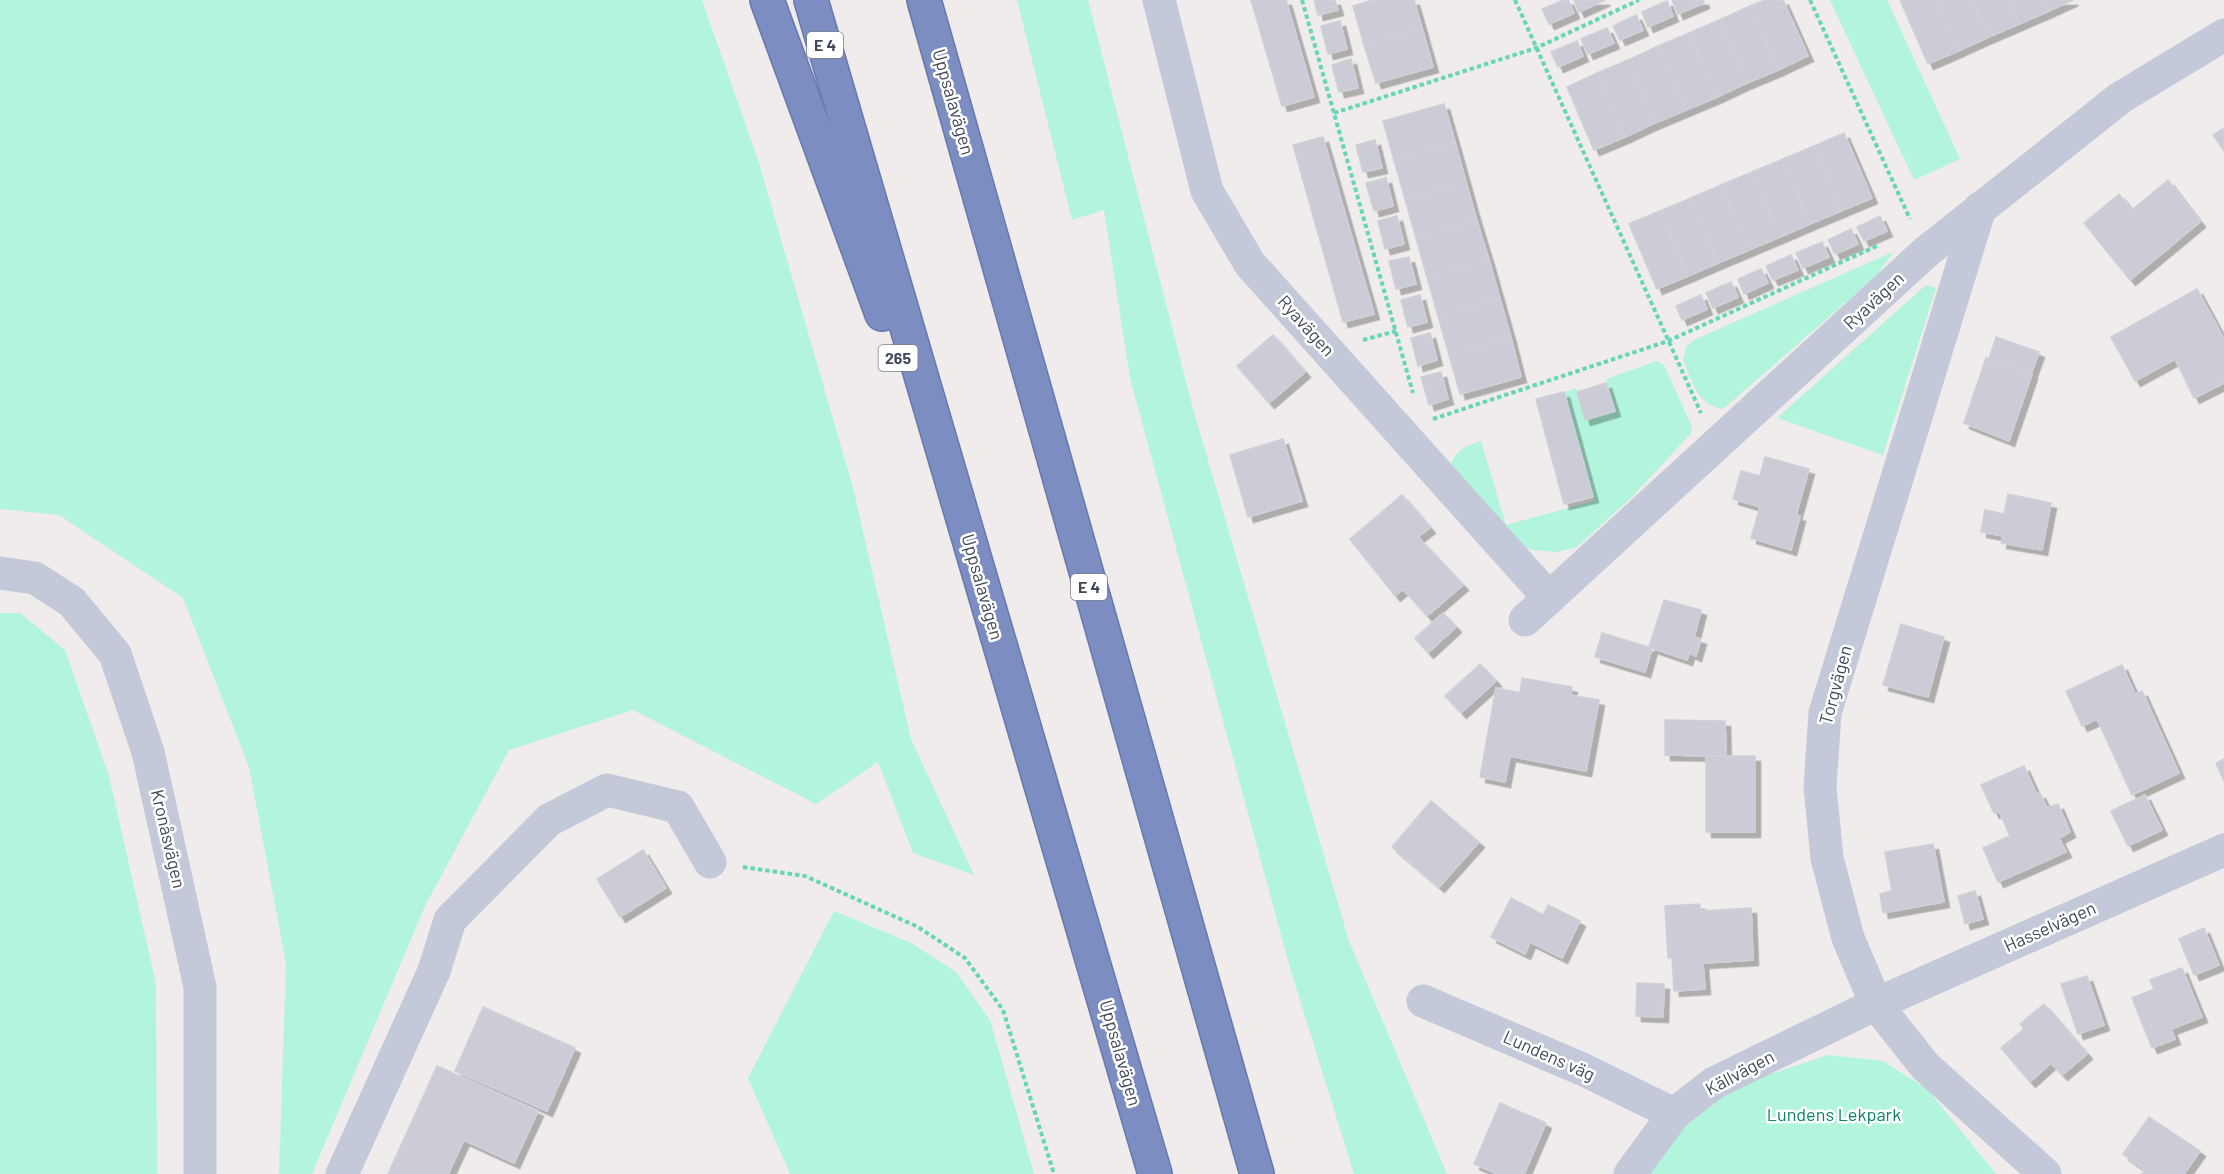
<svg xmlns="http://www.w3.org/2000/svg" width="2224" height="1174" font-family="Barlow,sans-serif">
<defs>
<filter id="shadow"><feDropShadow dx="5.5" dy="5.5" stdDeviation="0" flood-color="#0004"/></filter>
</defs>
<rect width="100%" height="100%" fill="#efeceb"/>
<g fill="#b3f4dc">
<polygon points="0,0 702,0 759,163 853,488 911,739 974,875 913,853 878,762 816,804 633,710 509,750 425,906 312,1174 279,1174 286,963 249,767 183,598 59,515 0,509"/>
<polygon points="1017,0 1088,0 1193,409 1349,941 1447,1174 1354,1174 1290,968 1130,378 1104,210 1072,220"/>
<polygon points="1830,0 1887,0 1960,159 1914,180"/>
<path d="M1893,252L1877,275L1723,409C1697,406 1692,380 1683,360L1687,346L1694,340Z"/>
<polygon points="1926,285 1936,288 1883,455 1777,418"/>
<path d="M1657,361L1664,365L1692,427L1691,433L1634,495L1577,547L1557,552L1532,550L1522,546L1451,464C1456,449 1467,446 1481,441L1506,525L1594,501L1564,392L1576,388L1585,419L1614,410L1606,379Z"/>
<polygon points="0,613 20,613 65,650 109,776 156,984 157,1174 0,1174"/>
<polygon points="834,911 911,943 956,972 990,1020 1034,1174 790,1174 748,1078"/>
<polygon points="1828,1055 1883,1061 1927,1089 1996,1174 1648,1174 1672,1133 1741,1084"/>
</g>
<g fill="#cbccd5" stroke="#cfcfd9" stroke-width="1.5" filter="url(#shadow)">
<polygon points="1251,0 1286,0 1314,97 1282,106"/>
<polygon points="1314,0 1335,0 1338,10 1318,15"/>
<polygon points="1373,0 1414,0 1422,28 1364,45 1353,6"/>
<polygon points="1564,0 1568,0 1574,13 1549,24 1542,9"/>
<polygon points="1574,0 1605,0 1579,12"/>
<polygon points="1672,0 1703,0 1704,3 1678,14"/>
<polygon points="1765,0 1783,0 1808,56 1778,70 1750,6"/>
<polygon points="1900,0 1936,0 1958,51 1928,64"/>
<polygon points="1936,0 1972,0 1989,37 1958,51"/>
<polygon points="1972,0 2008,0 2019,24 1989,37"/>
<polygon points="2008,0 2044,0 2049,11 2019,24"/>
<polygon points="2044,0 2073,0 2049,11"/>
<polygon points="1667,1 1673,16 1648,27 1642,12"/>
<polygon points="1750,6 1778,70 1747,83 1719,20"/>
<polygon points="1636,15 1643,30 1620,40 1613,26"/>
<polygon points="1719,20 1747,83 1717,97 1689,33"/>
<polygon points="1340,21 1347,49 1328,54 1321,26"/>
<polygon points="1422,28 1433,67 1376,83 1364,45"/>
<polygon points="1607,28 1614,43 1588,54 1581,39"/>
<polygon points="1689,33 1717,97 1686,110 1658,46"/>
<polygon points="1577,41 1583,56 1558,67 1551,52"/>
<polygon points="1658,46 1686,110 1655,123 1628,60"/>
<polygon points="1351,59 1358,88 1339,92 1332,65"/>
<polygon points="1628,60 1655,123 1625,137 1597,73"/>
<polygon points="1597,73 1625,137 1594,150 1567,87"/>
<polygon points="1444,104 1455,142 1394,160 1383,121"/>
<polygon points="2224,128 2224,151 2213,135"/>
<polygon points="1844,133 1872,198 1841,211 1814,146"/>
<polygon points="1323,137 1374,314 1343,322 1293,145"/>
<polygon points="1375,140 1382,168 1363,172 1356,145"/>
<polygon points="1455,142 1466,182 1405,199 1394,160"/>
<polygon points="1814,146 1841,211 1810,224 1783,159"/>
<polygon points="1783,159 1810,224 1780,237 1752,172"/>
<polygon points="1752,172 1780,237 1749,250 1721,185"/>
<polygon points="1386,178 1393,206 1374,211 1366,183"/>
<polygon points="2168,180 2200,222 2130,280 2084,223 2119,194 2132,210"/>
<polygon points="1466,182 1477,221 1416,238 1405,199"/>
<polygon points="1721,185 1749,250 1718,263 1691,198"/>
<polygon points="1691,198 1718,263 1688,276 1660,211"/>
<polygon points="1660,211 1688,276 1657,289 1629,224"/>
<polygon points="1397,216 1404,244 1385,249 1378,221"/>
<polygon points="1880,216 1887,231 1864,241 1857,227"/>
<polygon points="1477,221 1489,260 1427,277 1416,238"/>
<polygon points="1851,229 1858,244 1835,254 1828,240"/>
<polygon points="1822,242 1829,257 1803,268 1796,253"/>
<polygon points="1791,255 1798,270 1773,280 1766,266"/>
<polygon points="1409,257 1416,284 1396,289 1389,261"/>
<polygon points="1489,260 1500,299 1438,316 1427,277"/>
<polygon points="1761,269 1768,283 1744,294 1738,279"/>
<polygon points="1731,282 1738,297 1713,308 1706,293"/>
<polygon points="2197,289 2224,339 2224,383 2194,398 2175,359 2135,381 2111,337"/>
<polygon points="1420,295 1427,322 1408,327 1401,300"/>
<polygon points="1701,295 1707,309 1682,320 1676,306"/>
<polygon points="1500,299 1511,338 1449,355 1438,316"/>
<polygon points="1430,333 1437,360 1418,366 1411,338"/>
<polygon points="1273,335 1305,372 1269,403 1237,366"/>
<polygon points="1996,337 2039,352 2031,374 1989,359"/>
<polygon points="1511,338 1521,377 1460,394 1449,355"/>
<polygon points="1986,358 2032,374 2009,441 1964,423"/>
<polygon points="1441,372 1448,399 1429,405 1421,377"/>
<polygon points="1606,383 1615,411 1585,420 1577,392"/>
<polygon points="1564,392 1593,497 1564,504 1536,399"/>
<polygon points="1283,439 1302,501 1248,517 1230,455"/>
<polygon points="1765,457 1809,469 1796,515 1800,516 1791,550 1751,538 1760,507 1733,499 1741,471 1760,476"/>
<polygon points="2008,494 2051,503 2042,550 2001,543 2003,536 1981,532 1985,510 2004,514"/>
<polygon points="1402,495 1430,528 1418,537 1463,585 1427,616 1403,589 1395,596 1350,539"/>
<polygon points="1664,600 1701,610 1694,637 1701,639 1696,656 1689,653 1687,660 1649,647"/>
<polygon points="1443,613 1456,627 1428,653 1415,638"/>
<polygon points="1901,624 1944,637 1928,697 1883,685"/>
<polygon points="1602,633 1652,648 1645,672 1595,657"/>
<polygon points="1480,664 1496,681 1461,713 1445,696"/>
<polygon points="2122,665 2135,694 2142,691 2179,773 2132,795 2097,719 2082,726 2066,691"/>
<polygon points="1522,678 1572,687 1570,695 1599,700 1586,771 1510,756 1505,782 1480,777 1496,688 1520,693"/>
<polygon points="1665,720 1725,721 1726,756 1665,755"/>
<rect x="1706" y="756" width="49" height="76"/>
<polygon points="2224,759 2224,781 2216,763"/>
<polygon points="2024,766 2037,795 2040,793 2047,808 2058,804 2070,832 2059,838 2066,852 1998,882 1983,848 2010,836 1999,811 1994,813 1981,785"/>
<polygon points="2145,795 2162,830 2128,846 2111,811"/>
<polygon points="1431,801 1479,842 1439,887 1392,847"/>
<polygon points="1933,844 1944,902 1883,913 1880,894 1892,891 1885,852"/>
<polygon points="643,850 666,888 620,917 597,879"/>
<polygon points="1975,891 1983,919 1965,924 1958,896"/>
<polygon points="1511,898 1543,915 1548,905 1580,921 1562,958 1530,942 1525,954 1491,937"/>
<polygon points="1700,904 1700,911 1751,908 1753,960 1703,963 1705,989 1674,991 1672,958 1668,958 1665,906"/>
<polygon points="2204,928 2219,965 2194,975 2179,939"/>
<polygon points="2182,968 2202,1017 2171,1029 2175,1039 2152,1048 2132,998 2154,989 2150,980"/>
<polygon points="2087,976 2104,1025 2078,1034 2061,984"/>
<polygon points="1637,983 1664,984 1663,1017 1636,1016"/>
<polygon points="2044,1004 2087,1054 2062,1075 2051,1063 2030,1082 2001,1048 2024,1029 2020,1024"/>
<polygon points="483,1007 575,1048 547,1111 455,1071"/>
<polygon points="437,1066 538,1111 514,1163 464,1140 448,1174 388,1174"/>
<polygon points="1500,1103 1546,1123 1524,1174 1498,1174 1474,1164"/>
<polygon points="2149,1117 2200,1151 2184,1174 2142,1174 2145,1170 2123,1154"/>
</g>
<g fill="none" stroke-linecap="round" stroke-linejoin="round">
<g stroke="#6878ae" stroke-width="36">
<g id="highway">
<polyline points="767,0 882,314"/>
<polyline points="811,0 1155,1174"/>
<polyline points="924,0 1257,1174"/>
</g>
</g>
<g stroke="#67d5ba" stroke-width="4" stroke-dasharray="4.5 3" stroke-linecap="butt">
<polyline points="1302,0 1413,393"/>
<polyline points="1515,0 1701,413"/>
<polyline points="1810,0 1910,219"/>
<polyline points="1334,113 1536,48 1639,0"/>
<polyline points="1363,340 1396,331"/>
<polyline points="1433,419 1668,341 1879,245"/>
<polyline points="743,867 805,876 918,927 965,958 1003,1010 1054,1174"/>
</g>
<g stroke="#c3c9d9" stroke-width="33">
<polyline points="1159,0 1207,191 1250,264 1549,598"/>
<polyline points="1980,208 1825,713 1820,787 1827,858 1848,938 1876,1004 1925,1066 2045,1174"/>
<polyline points="0,573 35,578 72,602 115,654 148,752 200,987 200,1174"/>
<polyline points="1525,620 1926,252 2120,98 2224,35"/>
<polyline points="1423,1001 1582,1069 1674,1114"/>
<polyline points="342,1174 434,971 450,920 549,820 607,790 678,807 710,862"/>
<polyline points="1630,1174 1674,1114 1714,1083 1876,1004 2224,850"/>
</g>
<use href="#highway" stroke="#7c8dc2" stroke-width="33"/>
</g>
<g text-anchor="middle" stroke-width="5" stroke-linejoin="round" paint-order="stroke">
<g fill="#fff" stroke="#7b808c" stroke-width="1.5">
<rect x="807" y="32" width="36" height="26" rx="4.5"/>
<rect x="878.5" y="345" width="39" height="26" rx="4.5"/>
<rect x="1071" y="574" width="36" height="26" rx="4.5"/>
</g>
<g font-size="16" font-weight="bold" fill="#42495b">
<text x="825" y="51">E 4</text>
<text x="898" y="364">265</text>
<text x="1089" y="593">E 4</text>
</g>
<g font-size="18" fill="#42495b" stroke="#fff">
<text transform="translate(953 102) rotate(74)" y="6">Uppsalavägen</text>
<text transform="translate(1874 301) rotate(-43)" y="6">Ryavägen</text>
<text transform="translate(1306 326) rotate(48)" y="6">Ryavägen</text>
<text transform="translate(982 587) rotate(74)" y="6">Uppsalavägen</text>
<text transform="translate(1836 685) rotate(-75)" y="6">Torgvägen</text>
<text transform="translate(168 839) rotate(77)" y="6">Kronåsvägen</text>
<text transform="translate(2050 927) rotate(-24)" y="6">Hasselvägen</text>
<text transform="translate(1120 1053) rotate(74)" y="6">Uppsalavägen</text>
<text transform="translate(1549 1056) rotate(24)" y="6">Lundens väg</text>
<text transform="translate(1740 1073) rotate(-28)" y="6">Källvägen</text>
</g>
<g font-size="18" fill="#0b8466" stroke="#fff">
<text x="1834" y="1121">Lundens Lekpark</text>
</g>
</g>
</svg>
